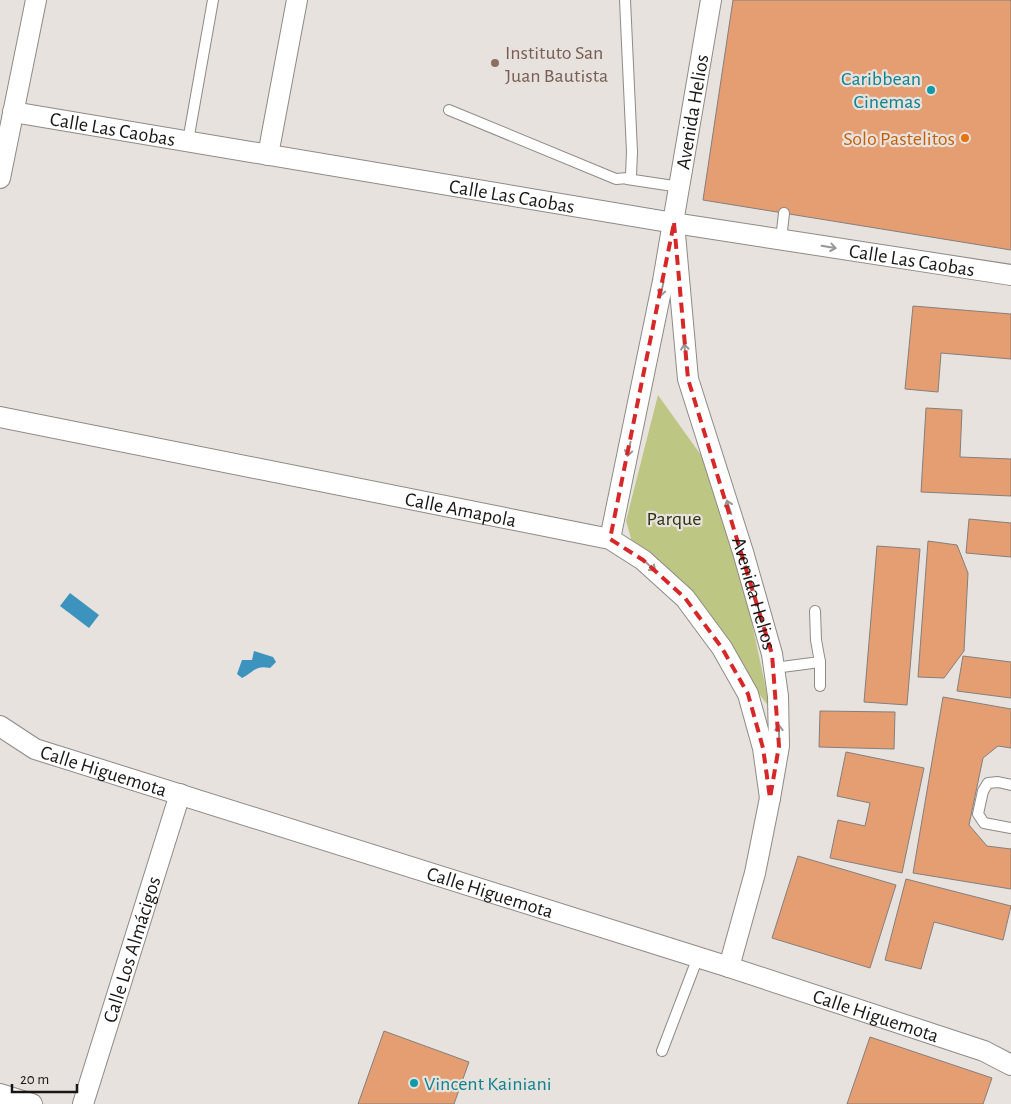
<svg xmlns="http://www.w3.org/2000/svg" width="1011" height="1104" font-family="'Alegreya Sans',sans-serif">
<rect width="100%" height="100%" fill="#e7e2dd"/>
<polygon fill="#bec684" points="658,395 703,458 746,595 770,708 745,676 632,542 626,521"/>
<g fill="#3c93bd">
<polygon points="70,593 99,615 89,628 60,606"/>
<path d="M254,651L273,657L276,662L270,668C255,665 254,672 242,678L237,674L242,660H252Z"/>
</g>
<g fill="#e59d72" stroke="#847f7c">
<polygon points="733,0 1011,0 1011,250 703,200"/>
<polygon points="913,306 1011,314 1011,359 941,353 938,392 905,389"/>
<polygon points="926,408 962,410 960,457 1011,459 1011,496 921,492"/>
<polygon points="969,519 1011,523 1011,557 966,553"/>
<polygon points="928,541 957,545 968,573 964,651 944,678 918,677"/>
<polygon points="877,546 920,549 907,705 864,702"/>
<polygon points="963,656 1011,662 1011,698 957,691"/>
<polygon points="943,697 1011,709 1011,748 998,746 983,758 969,825 987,846 1011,849 1011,889 913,873"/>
<polygon points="820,711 895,712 894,749 819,747"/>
<polygon points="846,752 924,768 902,873 830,858 838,820 865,826 870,803 837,796"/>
<polygon points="798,856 896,885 870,968 772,938"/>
<polygon points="906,879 1011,906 1003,940 934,922 921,969 885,960"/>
<polygon points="384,1031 469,1062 454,1104 358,1104"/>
<polygon points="870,1037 992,1078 983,1104 847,1104"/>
</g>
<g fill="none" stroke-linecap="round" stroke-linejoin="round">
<g stroke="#8e8a86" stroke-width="12">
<g id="service">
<polyline points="449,110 616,179 628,178 631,175 632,152 625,0"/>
<polyline points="188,141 213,0"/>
<polyline points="627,179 680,187"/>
<polyline points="781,240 784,213"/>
<polyline points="820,662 820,686"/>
<polyline points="774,668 820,662 816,640 815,611"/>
<polyline points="1011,785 998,782 988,783 983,791 978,814 984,823 1011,828"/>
<polyline points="662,1051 698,957"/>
</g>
</g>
<g stroke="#8e8a86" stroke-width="22">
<g id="minor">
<path id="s1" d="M13,112L674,223L1011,275"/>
<polyline points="268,155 297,0"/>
<polyline points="0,178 36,0"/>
<path id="s2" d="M674,223L688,379L743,552L772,654L778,696L779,746L770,798L755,873L729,967"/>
<path id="s3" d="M0,417L610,539L643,560L685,598L722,648L748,694L763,748L770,798"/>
<path id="s4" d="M610,539L663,281L711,0"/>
<path id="s5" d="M0,726L35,749L729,967L984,1051L1011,1065"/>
<polyline points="0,1094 32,1104"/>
<path id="s6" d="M83,1104L180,794"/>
</g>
</g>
<use href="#service" stroke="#fff" stroke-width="10"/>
<use href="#minor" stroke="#fff" stroke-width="20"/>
</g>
<defs><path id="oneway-shaft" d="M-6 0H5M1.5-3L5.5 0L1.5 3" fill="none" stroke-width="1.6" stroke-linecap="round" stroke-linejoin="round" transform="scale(1.25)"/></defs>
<g stroke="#979796">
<use href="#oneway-shaft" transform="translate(829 247) rotate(9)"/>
<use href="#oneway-shaft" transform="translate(662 289) rotate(102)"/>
<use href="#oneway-shaft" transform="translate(685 351) rotate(-96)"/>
<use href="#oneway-shaft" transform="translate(629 449) rotate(102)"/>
<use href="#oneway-shaft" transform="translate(729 507) rotate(-108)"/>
<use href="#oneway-shaft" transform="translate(650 566) rotate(42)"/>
<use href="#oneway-shaft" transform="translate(779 732) rotate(-91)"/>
</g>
<path fill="none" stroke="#d62828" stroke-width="4" stroke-dasharray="10 6" stroke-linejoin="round" d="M674,223L688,379L772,654L779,746L770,798L763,748L748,694L722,648L685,598L643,560L610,539Z"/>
<circle fill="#8d6e63" stroke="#e7e2dd" stroke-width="2" cx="495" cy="63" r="5"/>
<g fill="#0f9aa8" stroke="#e7e2dd" stroke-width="2">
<circle cx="931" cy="90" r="5"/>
<circle cx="414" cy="1083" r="5"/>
</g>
<circle fill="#e8710a" stroke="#e7e2dd" stroke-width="2" cx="965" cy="138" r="5"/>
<g text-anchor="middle" stroke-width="4.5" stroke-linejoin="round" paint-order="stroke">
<g font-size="20" fill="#785e54" stroke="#e7e2dd" text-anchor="start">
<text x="505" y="59">Instituto San<tspan x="505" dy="23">Juan Bautista</tspan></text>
</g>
<g font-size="20" fill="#0d838f" stroke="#e7e2dd" text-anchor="end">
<text x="921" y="85">Caribbean<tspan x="921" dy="23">Cinemas</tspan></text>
<text x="424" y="1090" text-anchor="start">Vincent Kainiani</text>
</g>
<g font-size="20" fill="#181715" stroke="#e7e2dd">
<text dy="7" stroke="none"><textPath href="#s4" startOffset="435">Avenida Helios</textPath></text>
<text dy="7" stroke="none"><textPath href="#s1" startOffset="101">Calle Las Caobas</textPath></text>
<text dy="7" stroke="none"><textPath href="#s1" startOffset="506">Calle Las Caobas</textPath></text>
<text dy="7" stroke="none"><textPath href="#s1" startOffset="911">Calle Las Caobas</textPath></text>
<text dy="7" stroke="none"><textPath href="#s3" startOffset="470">Calle Amapola</textPath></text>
<text dy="7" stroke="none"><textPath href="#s2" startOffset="381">Avenida Helios</textPath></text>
<text dy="7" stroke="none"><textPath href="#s5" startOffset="114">Calle Higuemota</textPath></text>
<text dy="7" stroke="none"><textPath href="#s5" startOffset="519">Calle Higuemota</textPath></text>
<text dy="7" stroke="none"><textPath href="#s6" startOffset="162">Calle Los Almácigos</textPath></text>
<text dy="7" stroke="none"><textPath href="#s5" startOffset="924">Calle Higuemota</textPath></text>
</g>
<g font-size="20" fill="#c56008" stroke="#e7e2dd" text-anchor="end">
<text x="955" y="145">Solo Pastelitos</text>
</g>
<g font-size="20" fill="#2f320f" stroke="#e7e2dd">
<text x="674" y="525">Parque</text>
</g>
</g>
<path d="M12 1084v8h65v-8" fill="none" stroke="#181715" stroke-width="2.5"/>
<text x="20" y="1084" font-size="15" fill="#181715" stroke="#e7e2dd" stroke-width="4" paint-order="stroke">20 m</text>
</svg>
